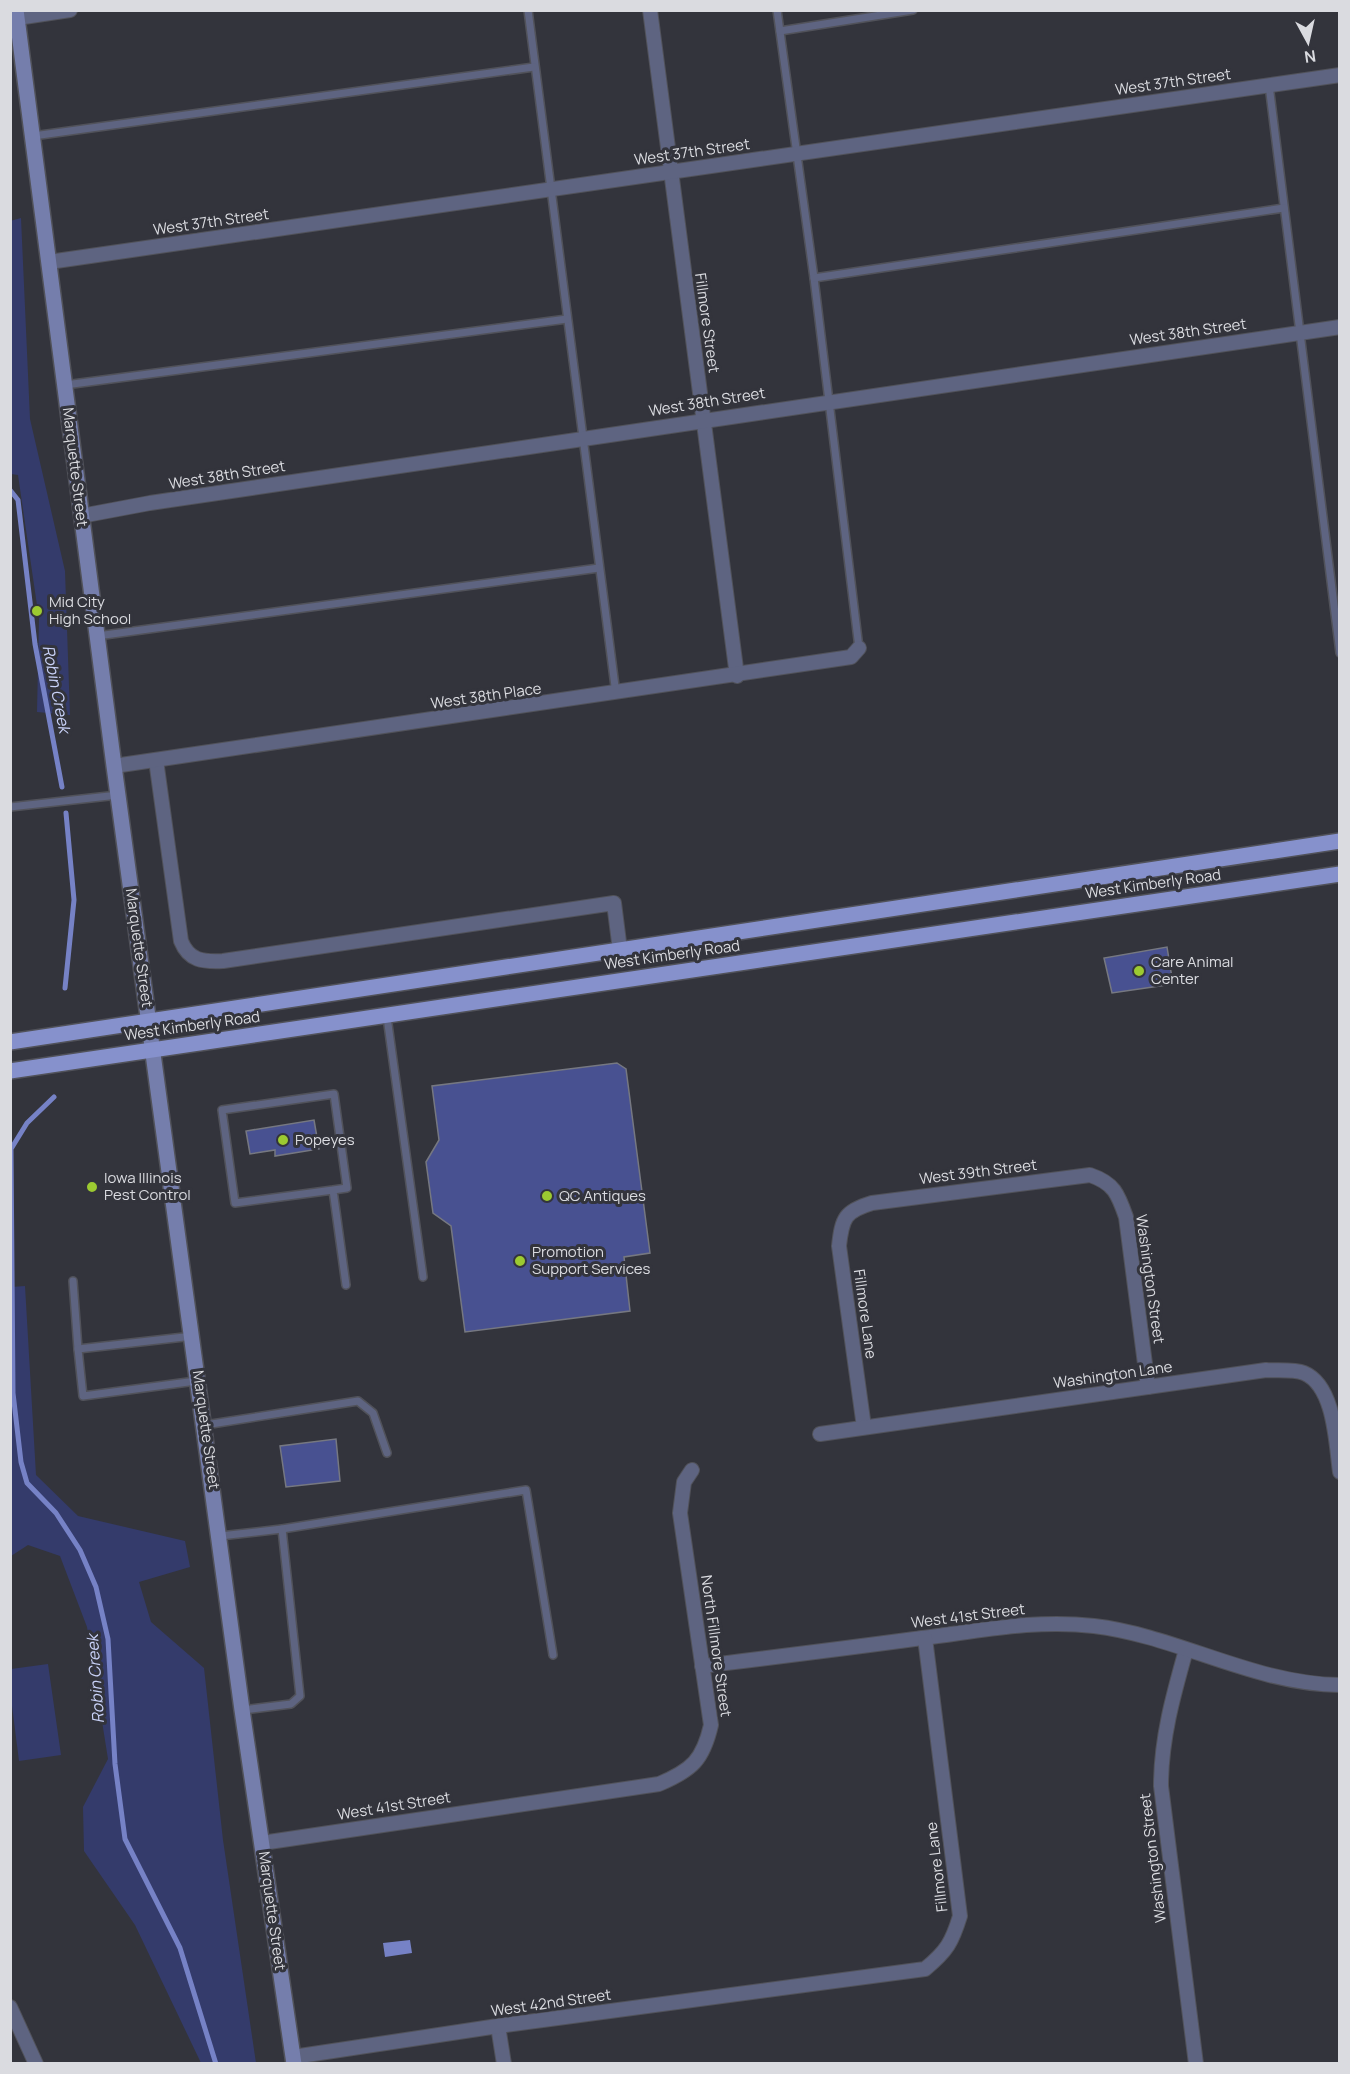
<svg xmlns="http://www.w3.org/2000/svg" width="1350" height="2074" font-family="Manrope,sans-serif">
<rect width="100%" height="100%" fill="#33343c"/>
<g fill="#343b6b">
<polygon points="21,218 30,419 65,571 70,715 37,712 39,619 18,475 11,474 10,221"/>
<polygon points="25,1286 36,1475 78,1516 185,1541 190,1567 139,1582 151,1622 204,1668 223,1840 256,2063 201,2063 135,1925 84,1851 83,1807 108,1759 87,1627 60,1556 28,1545 11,1556 11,1287"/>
<polygon points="48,1664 61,1755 19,1761 11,1698 11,1669"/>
</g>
<polygon fill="#7682c6" points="410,1940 412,1953 385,1957 383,1943"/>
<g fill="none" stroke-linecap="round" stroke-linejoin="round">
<g stroke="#7682c6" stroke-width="5">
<polyline points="10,490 18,500 35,644 62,787"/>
<polyline points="65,988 74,900 66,813"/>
<polyline points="54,1097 27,1123 11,1149 13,1393 21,1462 27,1483 56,1513 80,1550 96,1587 108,1639 115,1764 125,1839 180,1948 216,2064"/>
</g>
</g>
<g fill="#485191" stroke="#767881" stroke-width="1.5">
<polygon points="1167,947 1173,984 1112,993 1104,958"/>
<polygon points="617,1063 626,1069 650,1253 624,1257 630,1311 465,1332 451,1226 433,1213 426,1162 439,1140 432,1086"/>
<polygon points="314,1120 319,1149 275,1156 275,1150 250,1154 246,1131"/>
<polygon points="336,1439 340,1481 286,1487 280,1446"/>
</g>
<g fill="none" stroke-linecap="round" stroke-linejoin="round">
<g stroke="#51525a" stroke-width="10">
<g id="lane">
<polyline points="528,10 616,694"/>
<polyline points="777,10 814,278 859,648"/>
<polyline points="780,31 913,10"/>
<polyline points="1269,85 1340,653"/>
<polyline points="33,136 534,67"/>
<polyline points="814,278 1284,208"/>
<polyline points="65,385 567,319"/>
<polyline points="97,636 599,568"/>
<polyline points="10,807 118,795"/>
<polyline points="387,1017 423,1277"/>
<polyline points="333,1190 347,1188 334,1094 222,1110 235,1203 333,1190 346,1285"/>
<polyline points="73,1281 78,1349"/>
<polyline points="193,1336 78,1349 83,1396 196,1381"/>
<polyline points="205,1425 358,1401 373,1413 387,1453"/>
<polyline points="220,1536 282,1529 526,1490 553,1655"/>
<polyline points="243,1710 291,1704 300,1696 282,1529"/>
</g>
</g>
<g stroke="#51525a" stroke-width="16">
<g id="street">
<polyline points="650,10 737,676"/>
<polyline points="17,18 70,10"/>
<polyline points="49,262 1340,75"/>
<polyline points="81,516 150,503 1340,327"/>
<path d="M156,760L181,941C189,961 203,962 223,961L614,903L620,950"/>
<polyline points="114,766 851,657 859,648"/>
<path d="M864,1427L839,1246C842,1218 845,1211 872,1203L1090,1175C1114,1183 1118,1194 1126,1217L1148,1387"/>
<path d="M820,1434L1266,1370C1277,1371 1294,1369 1304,1373C1335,1386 1336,1444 1340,1472"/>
<path d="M1186,1650C1173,1696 1161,1739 1161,1786L1196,2064"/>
<path d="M702,1666C775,1657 849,1648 922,1638C980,1631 1035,1619 1094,1626C1178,1636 1253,1684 1340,1685"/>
<path d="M262,1843L659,1784C692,1770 703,1760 711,1725L680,1513L684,1482L692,1470"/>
<polyline points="10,2007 36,2064"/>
<polyline points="498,2026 504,2064"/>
<path d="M293,2057L498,2026L925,1969C947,1951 952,1942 960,1916L925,1638"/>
</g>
</g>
<g stroke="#51525a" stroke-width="18">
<polyline id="secondary" points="16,10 114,766 242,1710 294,2064"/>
</g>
<g stroke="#51525a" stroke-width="18">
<g id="primary">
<polyline points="10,1042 1340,841"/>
<polyline points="10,1071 1340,874"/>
</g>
</g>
<use href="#lane" stroke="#5e6481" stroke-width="7"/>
<use href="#street" stroke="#5e6481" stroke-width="14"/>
<use href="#secondary" stroke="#757eac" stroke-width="15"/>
<use href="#primary" stroke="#8691cc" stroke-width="15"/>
</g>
<g fill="#9cca31" stroke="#33343c" stroke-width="2">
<circle cx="37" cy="611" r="6"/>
<circle cx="1139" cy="971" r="6"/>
<circle cx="283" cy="1140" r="6"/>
<circle cx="92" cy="1187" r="6"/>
<circle cx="547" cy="1196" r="6"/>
<circle cx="520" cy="1261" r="6"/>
</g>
<g text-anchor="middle" stroke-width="6" stroke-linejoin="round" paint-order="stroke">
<g font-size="15" fill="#dadbe0" stroke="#33343c">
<text transform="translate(1173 82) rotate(-8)" y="5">West 37th Street</text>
<text transform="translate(692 152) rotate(-8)" y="5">West 37th Street</text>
<text transform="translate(211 222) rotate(-8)" y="5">West 37th Street</text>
<text transform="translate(707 323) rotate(82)" y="5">Fillmore Street</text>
<text transform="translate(1188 332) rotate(-8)" y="5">West 38th Street</text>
<text transform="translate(707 402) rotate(-9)" y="5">West 38th Street</text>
<text transform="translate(75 467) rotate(83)" y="5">Marquette Street</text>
<text transform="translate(227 475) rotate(-9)" y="5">West 38th Street</text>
<text transform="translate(486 696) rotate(-8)" y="5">West 38th Place</text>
<text transform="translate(1153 884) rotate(-8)" y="5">West Kimberly Road</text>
<text transform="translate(139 948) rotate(82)" y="5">Marquette Street</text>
<text transform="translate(672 955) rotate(-8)" y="5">West Kimberly Road</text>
<text transform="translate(192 1026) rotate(-8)" y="5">West Kimberly Road</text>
<text transform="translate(978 1172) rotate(-7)" y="5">West 39th Street</text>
<text transform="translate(1150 1279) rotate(82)" y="5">Washington Street</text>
<text transform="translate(865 1314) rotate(82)" y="5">Fillmore Lane</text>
<text transform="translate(1113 1375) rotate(-8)" y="5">Washington Lane</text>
<text transform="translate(206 1430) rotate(82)" y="5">Marquette Street</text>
<text transform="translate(968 1616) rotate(-7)" y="5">West 41st Street</text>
<text transform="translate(716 1646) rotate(82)" y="5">North Fillmore Street</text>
<text transform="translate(394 1806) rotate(-9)" y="5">West 41st Street</text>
<text transform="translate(1153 1858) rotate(-97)" y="5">Washington Street</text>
<text transform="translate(937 1867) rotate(-97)" y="5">Fillmore Lane</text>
<text transform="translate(272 1911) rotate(82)" y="5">Marquette Street</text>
<text transform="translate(551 2003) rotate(-8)" y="5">West 42nd Street</text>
</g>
<g font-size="15" fill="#dadbe0" stroke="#33343c" text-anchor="start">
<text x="49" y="607">Mid City<tspan x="49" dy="17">High School</tspan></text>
<text x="1151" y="967">Care Animal<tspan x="1151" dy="17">Center</tspan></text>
<text x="295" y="1145">Popeyes</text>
<text x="104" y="1183">Iowa Illinois<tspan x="104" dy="17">Pest Control</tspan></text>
<text x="559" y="1201">QC Antiques</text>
<text x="532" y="1257">Promotion<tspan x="532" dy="17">Support Services</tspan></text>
</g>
<g font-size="16" font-style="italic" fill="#c9d2f8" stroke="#33343c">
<text transform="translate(57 689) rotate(79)" y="6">Robin Creek</text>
<text transform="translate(95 1679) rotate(-94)" y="6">Robin Creek</text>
</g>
</g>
<rect width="1350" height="2074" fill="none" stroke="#dadbe0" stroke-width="24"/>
<g transform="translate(1308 42) rotate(172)" stroke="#33343c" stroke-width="4.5" paint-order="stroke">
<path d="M0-4.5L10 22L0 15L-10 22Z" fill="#dadbe0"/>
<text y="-9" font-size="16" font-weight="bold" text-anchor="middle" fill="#dadbe0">N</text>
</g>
</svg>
